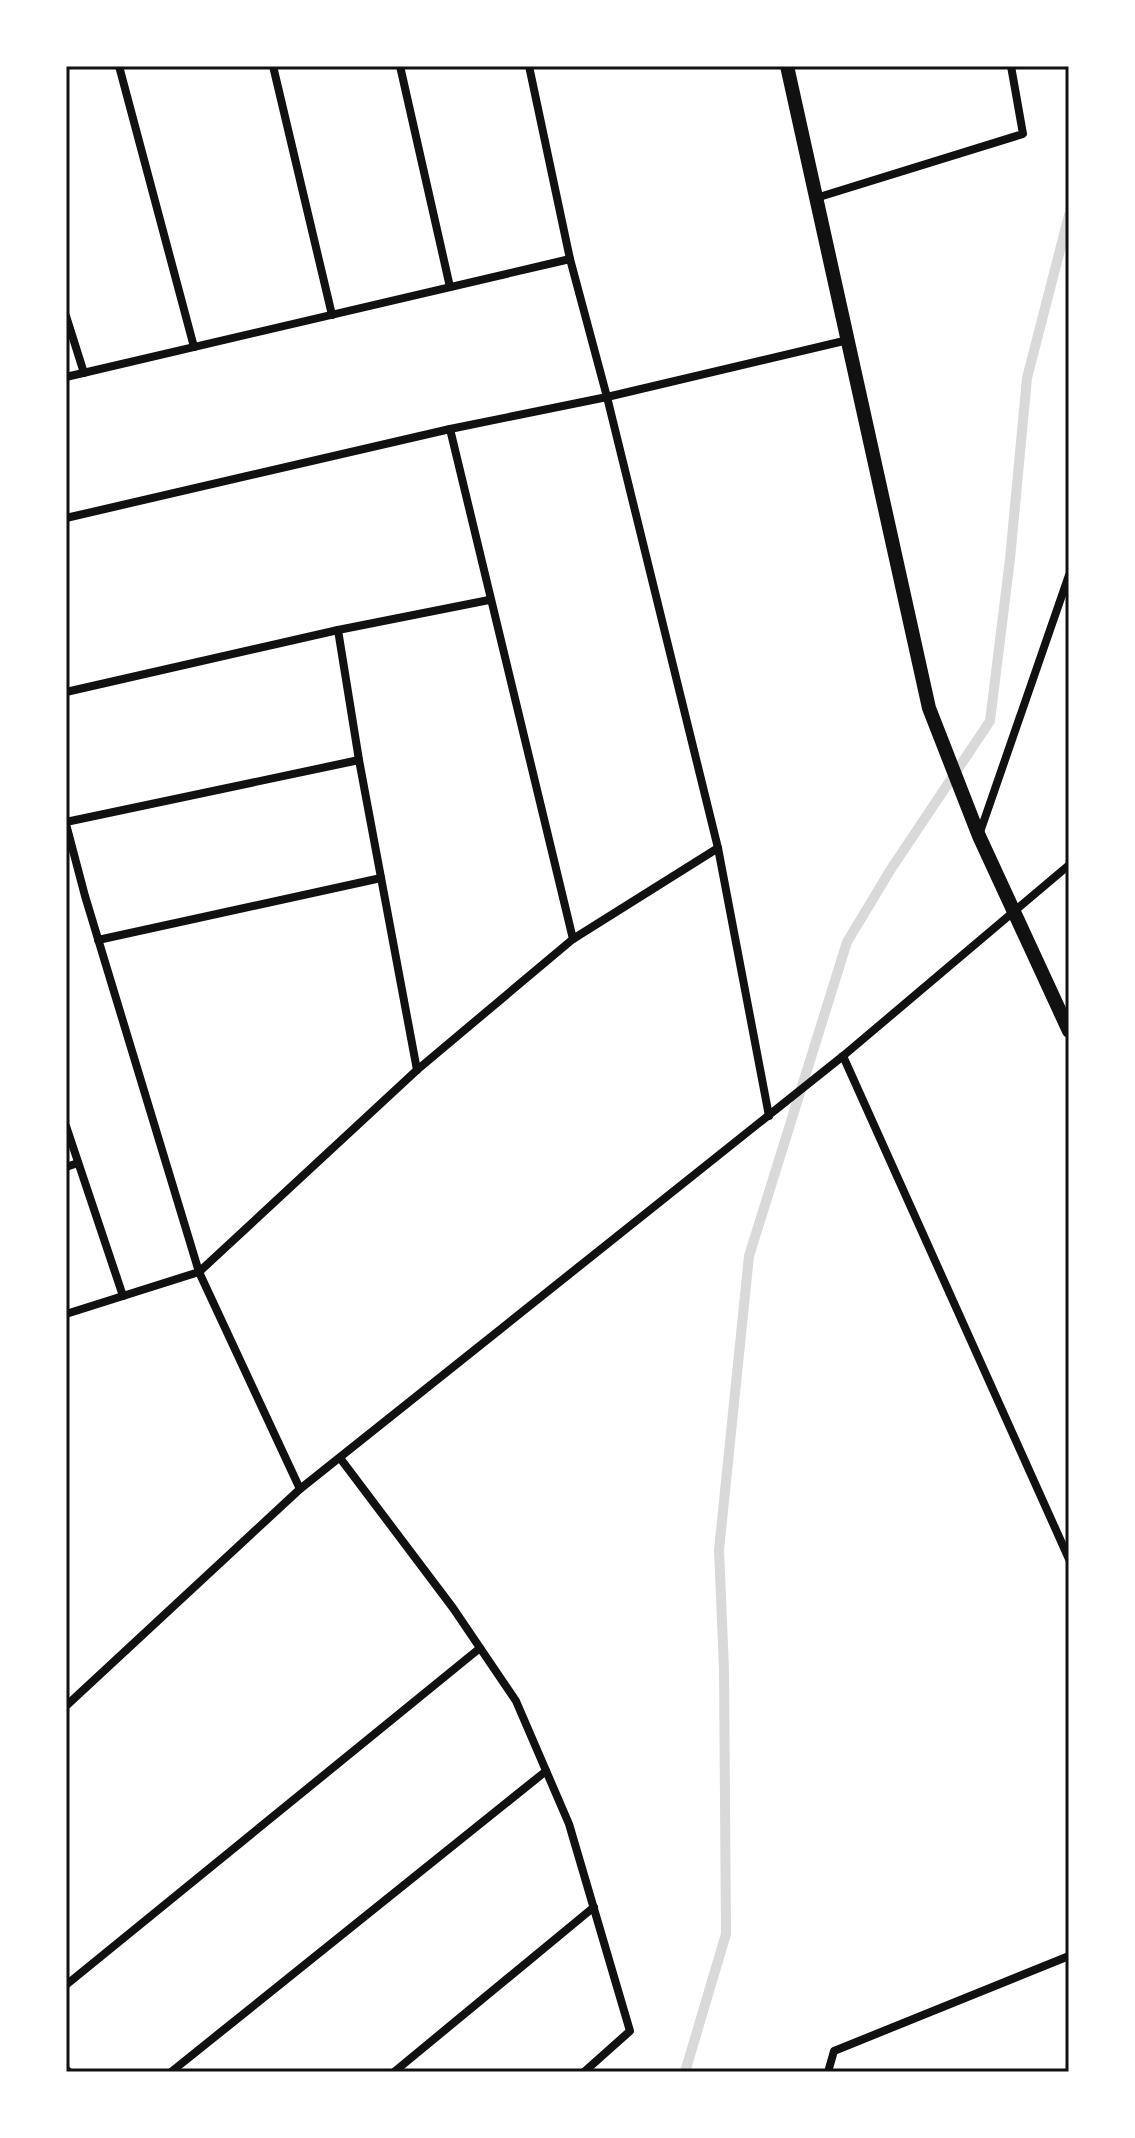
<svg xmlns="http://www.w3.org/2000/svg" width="1135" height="2138" font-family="'Asap Condensed',sans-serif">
<rect width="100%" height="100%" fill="#fff"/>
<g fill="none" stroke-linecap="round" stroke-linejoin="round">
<polyline stroke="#d9d9d9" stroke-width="10" points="685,2072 726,1934 724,1669 719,1550 749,1256 847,942 891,869 990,721 1010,559 1027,378 1069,215"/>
<g stroke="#111" stroke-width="8">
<polyline points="119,66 194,347"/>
<polyline points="273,66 332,315"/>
<polyline points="400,66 450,287"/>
<polyline points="529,66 570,259 607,397 718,848 769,1116"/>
<polyline points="816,198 1023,134 1011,66"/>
<polyline points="66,316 84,373"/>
<polyline points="66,377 570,259"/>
<polyline points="450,429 573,939"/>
<polyline points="66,518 450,429 607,397 848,340"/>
<polyline points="66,692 338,630"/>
<polyline points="66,822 359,760"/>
<polyline points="66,824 85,896 199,1272 300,1489"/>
<polyline points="979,835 1069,575"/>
<polyline points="98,940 381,878"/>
<polyline points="843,1056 1069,1559"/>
<polyline points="417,1070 359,760 338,630 489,600"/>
<polyline points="66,1126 123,1296"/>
<polyline points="66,1167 78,1163"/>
<polyline points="66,1314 199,1272 417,1070 573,939 718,848"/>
<polyline points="340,1458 453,1608 516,1701 569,1824 630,2031 584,2072"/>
<polyline points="66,1706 300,1489 843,1056 1069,865"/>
<polyline points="66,1985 480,1648"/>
<polyline points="66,2069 69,2072"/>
<polyline points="171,2072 546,1771"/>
<polyline points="394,2072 594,1907"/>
<polyline points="828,2072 834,2051 1069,1956"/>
</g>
<polyline stroke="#111" stroke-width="14" points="787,66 929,708 979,836 1069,1031"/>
</g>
<rect width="1135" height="2138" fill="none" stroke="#ffffff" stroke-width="136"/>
<rect x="68" y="68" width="999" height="2002" fill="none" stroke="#111" stroke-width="3"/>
</svg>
